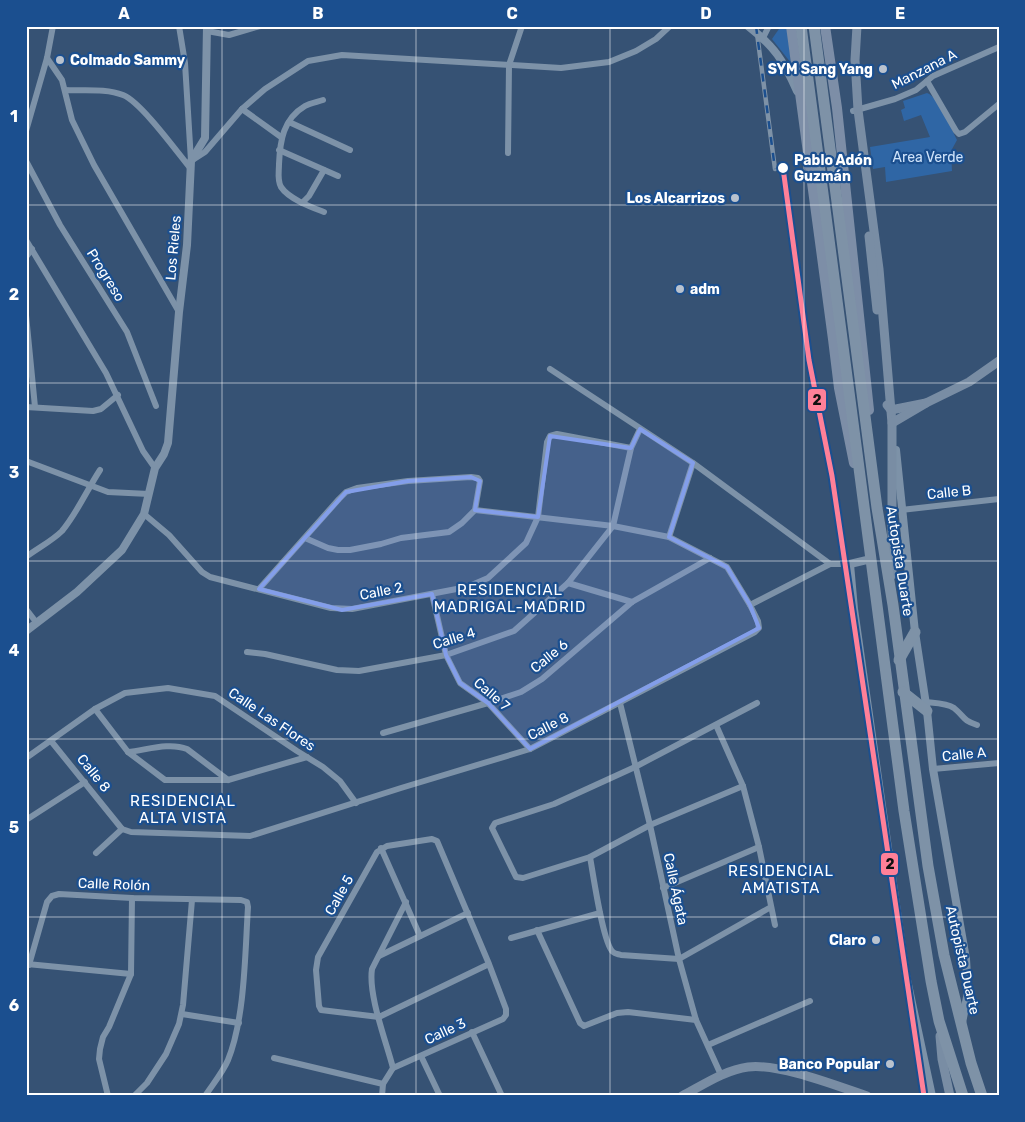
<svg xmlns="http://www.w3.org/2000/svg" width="1025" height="1122" font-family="Rubik,sans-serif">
<rect width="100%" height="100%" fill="#365274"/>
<g fill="#2f66a5">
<polygon points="781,26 787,26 791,63 772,39"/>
<path d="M927,93C939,97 951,128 957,140L951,151L952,171L886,182L885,167L873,169L870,147L930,137L921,115L904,121L901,110L905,108L903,101Z"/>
</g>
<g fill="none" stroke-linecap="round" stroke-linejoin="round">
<g stroke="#7d92a8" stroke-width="6">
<polyline points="179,26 185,63 191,161 205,152 242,109 265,89 308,61 342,55 561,68 609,62 636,51 656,39 670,26"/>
<polyline points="207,31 229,35 260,26"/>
<polyline points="763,38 769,26"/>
<polyline points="47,58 62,80 72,120 94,165 179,312"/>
<polyline points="927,81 956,131 959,134 965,132 999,104"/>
<path d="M65,90C83,91 106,88 123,95C141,102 177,152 191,169"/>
<path d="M323,100C317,102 310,103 305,106C283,119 280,141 279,164C279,172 277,180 281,187C289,199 311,207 324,212"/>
<polyline points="242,109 281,137"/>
<polyline points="853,111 895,99 916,90 933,76 999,47"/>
<polyline points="289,122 350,150"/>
<polyline points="26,131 47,58 53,26"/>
<polyline points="279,150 338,176"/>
<polyline points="508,153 509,65 522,26"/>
<polyline points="26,161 60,225 127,332 156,406"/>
<polyline points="302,203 309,196 324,170"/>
<polyline points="26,240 106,373 143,451 155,468"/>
<polyline points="26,257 32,249"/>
<polyline points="26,315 35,407"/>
<polyline points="550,369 693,463 830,564 850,564"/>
<polyline points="26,407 93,411 101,409 118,395"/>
<polyline points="26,461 108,492 149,494"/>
<polyline points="901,510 999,499"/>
<polyline points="144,514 169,535 202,572 210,577 331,608 352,609 467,587 488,578 526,543 538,517 547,442 550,436 557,434 631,448"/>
<polyline points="669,537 693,463"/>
<path d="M26,557C38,548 52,541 62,531C77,513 87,490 100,470"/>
<polyline points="568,583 632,602"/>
<polyline points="259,589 339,499 346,492 357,488 408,481 471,477 478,478 480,481 475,510 462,523 449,532 401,538 381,544 350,550 338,550 328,548 305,538"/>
<polyline points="432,594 446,655 460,683 488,703 530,749"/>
<polyline points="750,605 830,564"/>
<polyline points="26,609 36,622"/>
<polyline points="247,652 265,654 337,670 359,671 446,655 514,631 568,583 613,526 631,448 640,429"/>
<path d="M925,702C934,703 947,703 954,708C965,717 962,720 977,725"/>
<polyline points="620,703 650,825 679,959 696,1020 721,1075"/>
<polyline points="95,709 128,752 165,780 228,780 307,757"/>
<polyline points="716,725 743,786 759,847 775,925"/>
<polyline points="383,733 488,703 521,692 542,679 632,602 710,558"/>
<polyline points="51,741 122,829 131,832 250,836 401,788 530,749 755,632 759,628 758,621 750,605 727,567 669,537 613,526 475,510"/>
<path d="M128,752C147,750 169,742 187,749L228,780"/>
<polyline points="26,758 95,709 125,693 168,688 215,696 297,751 323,767 340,781 356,803"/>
<polyline points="933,769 999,763"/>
<polyline points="743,786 650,825 590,857 523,878 516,877 492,828 495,823 554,804 635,767 757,703"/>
<polyline points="26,820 85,782"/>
<polyline points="381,848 420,936"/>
<polyline points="96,853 122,829"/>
<path d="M590,857C593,873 603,944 613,952C615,954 618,954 621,955L679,959L771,907"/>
<polyline points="663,888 759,847"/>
<polyline points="537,930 580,1023 584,1026 617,1013 628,1012 696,1020"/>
<polyline points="511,938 600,913"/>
<polyline points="379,956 468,913"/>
<polyline points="27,964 131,974"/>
<path d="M29,965L47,902L52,896L59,894L132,898L241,900L247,902L248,907C245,953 245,1018 228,1060C223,1072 213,1084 205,1096"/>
<polyline points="182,1014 239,1023"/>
<polyline points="472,1032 502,1096"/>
<polyline points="708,1045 810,1001"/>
<polyline points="421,1056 440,1096"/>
<polyline points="274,1058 383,1084"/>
<polyline points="393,1068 503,1019 506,1015 506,1009 489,964 437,841 432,839 387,846 377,852 318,957 316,970 319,1006 321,1010 379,1017 489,964"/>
<polyline points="108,1096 99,1059 100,1049 103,1037 109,1027 131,974 132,898"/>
<polyline points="134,1096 147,1083 166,1054 179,1024 183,1005 192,900"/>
<path d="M382,1096L383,1084L393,1068C386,1041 368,995 372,969L406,902"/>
<polyline points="998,1096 999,1096"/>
</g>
<g stroke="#7d92a8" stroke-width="8">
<path d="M748,26C775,47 783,60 797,91"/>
<polyline points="896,450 915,632 927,711 933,769 966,959 968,992 962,1023"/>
<polyline points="871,559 850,564 854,609 906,975 932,1096"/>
<polyline points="26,631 77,592 122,550 144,514 155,468 164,454 168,443 179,312 187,245 191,161 205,138 207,26"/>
</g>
<g stroke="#798da4" stroke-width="9">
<polyline points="857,26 855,60 858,110 879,269 892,423 892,575"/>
<polyline points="869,236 877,310"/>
<polyline points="887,405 891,410 926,403"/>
<polyline points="892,423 926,403 969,382 999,361"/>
<polyline points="940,1036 942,1059 950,1096"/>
<path d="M682,1096C703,1085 725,1070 748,1067C779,1063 837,1086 867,1096"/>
</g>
<g stroke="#7d8ea7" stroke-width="10">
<polyline points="791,26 833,339 839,388 854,463"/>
<polyline points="825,26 837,108 869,410"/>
</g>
<g stroke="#7e92a7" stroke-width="11">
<polyline points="801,26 904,811 931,981 939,1021 963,1096"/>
<polyline points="814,26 877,508 893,605 928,866 944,955 971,1063 982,1096"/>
<polyline points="899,660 915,632"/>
<polyline points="903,692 927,711"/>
</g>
<g stroke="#7e92a7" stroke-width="4.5">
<polyline id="rail" points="756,26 775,169"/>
</g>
<use href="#rail" stroke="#1b4f8f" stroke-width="2.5" stroke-dasharray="8" stroke-linecap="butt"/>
<g stroke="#1b4f8f" stroke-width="9">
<polyline id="metro-1" points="783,168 809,360 832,476 924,1096"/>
</g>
<use href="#metro-1" stroke="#ff8098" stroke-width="5"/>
</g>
<path fill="#839eea" fill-opacity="0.2" stroke="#839eea" stroke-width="4" stroke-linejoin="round" d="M640,429L693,463L669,537L727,567L750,605L759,628L530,749L488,703L460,683L446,655L432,594L342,610L259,589L346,492L408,481L471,477L480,481L475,510L538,517L550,436L631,448Z"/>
<path fill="none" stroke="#fff" stroke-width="1" stroke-opacity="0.55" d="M222,26V1096M416,26V1096M610,26V1096M804,26V1096M26,205H999M26,383H999M26,561H999M26,739H999M26,917H999"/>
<g fill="#b9c2ce" stroke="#1b4f8f" stroke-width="2">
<circle cx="60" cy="60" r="5"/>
<circle cx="883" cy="69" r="5"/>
<circle cx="735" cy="198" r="5"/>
<circle cx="680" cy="289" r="5"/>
<circle cx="876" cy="940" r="5"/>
<circle cx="890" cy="1064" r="5"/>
</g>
<circle fill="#fff" stroke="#1b4f8f" stroke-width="2" cx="783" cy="168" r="6"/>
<g text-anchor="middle" stroke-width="4.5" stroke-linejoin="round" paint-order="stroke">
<g font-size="14" font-weight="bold" fill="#fff" stroke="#1b4f8f" text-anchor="end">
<text x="70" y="65" text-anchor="start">Colmado Sammy</text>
<text x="873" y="74">SYM Sang Yang</text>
<text x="725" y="203">Los Alcarrizos</text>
<text x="690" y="294" text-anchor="start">adm</text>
<text x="866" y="945">Claro</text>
<text x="880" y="1069">Banco Popular</text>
</g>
<g font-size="14" fill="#fff" stroke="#1b4f8f">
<text transform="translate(924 69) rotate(-27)" y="5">Manzana A</text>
<text transform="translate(173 248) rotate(-85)" y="5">Los Rieles</text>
<text transform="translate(106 275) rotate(58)" y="5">Progreso</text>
<text transform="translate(949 492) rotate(-6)" y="5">Calle B</text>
<text transform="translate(900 561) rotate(81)" y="5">Autopista Duarte</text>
<text transform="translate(381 591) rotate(-11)" y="5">Calle 2</text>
<text transform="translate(454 638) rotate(-17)" y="5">Calle 4</text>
<text transform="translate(549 656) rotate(-39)" y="5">Calle 6</text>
<text transform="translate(492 694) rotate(41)" y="5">Calle 7</text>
<text transform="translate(272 719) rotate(34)" y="5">Calle Las Flores</text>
<text transform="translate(548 726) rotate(-27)" y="5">Calle 8</text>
<text transform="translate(964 754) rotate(-6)" y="5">Calle A</text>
<text transform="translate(94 773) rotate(51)" y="5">Calle 8</text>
<text transform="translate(114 884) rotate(2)" y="5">Calle Rolón</text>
<text transform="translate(676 889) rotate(78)" y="5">Calle Ágata</text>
<text transform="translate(339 895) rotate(-61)" y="5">Calle 5</text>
<text transform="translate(963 960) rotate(77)" y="5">Autopista Duarte</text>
<text transform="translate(445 1031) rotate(-25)" y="5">Calle 3</text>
</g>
<g font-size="14" fill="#cfe3fa" stroke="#1b4f8f">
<text x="928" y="162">Area Verde</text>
</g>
<g font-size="14" font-weight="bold" fill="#fff" stroke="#1b4f8f" text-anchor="start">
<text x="794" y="165">Pablo Adón<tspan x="794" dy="16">Guzmán</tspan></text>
</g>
<g font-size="15" letter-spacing="1" fill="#fff" stroke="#1b4f8f">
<text x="510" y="595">RESIDENCIAL<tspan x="510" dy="17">MADRIGAL-MADRID</tspan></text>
<text x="183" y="806">RESIDENCIAL<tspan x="183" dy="17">ALTA VISTA</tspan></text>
<text x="781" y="876">RESIDENCIAL<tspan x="781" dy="17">AMATISTA</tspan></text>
</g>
</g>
<g stroke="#1b4f8f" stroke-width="2">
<rect x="807" y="388" width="20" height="24" rx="5" fill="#ff8098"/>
<rect x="880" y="852" width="19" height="24" rx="5" fill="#ff8098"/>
</g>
<g font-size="14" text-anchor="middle" font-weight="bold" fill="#111">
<text x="817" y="405">2</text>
<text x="890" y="869">2</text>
</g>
<rect width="1025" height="1122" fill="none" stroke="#1b4f8f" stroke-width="55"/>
<rect x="28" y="28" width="970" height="1066" fill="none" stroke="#fff" stroke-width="2"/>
<g font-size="16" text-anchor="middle" font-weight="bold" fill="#fff">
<text x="124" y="19">A</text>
<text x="318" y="19">B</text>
<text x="512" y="19">C</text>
<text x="706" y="19">D</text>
<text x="900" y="19">E</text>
<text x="14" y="122">1</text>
<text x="14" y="300">2</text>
<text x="14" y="478">3</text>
<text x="14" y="656">4</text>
<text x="14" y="833">5</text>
<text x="14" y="1011">6</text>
</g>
</svg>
